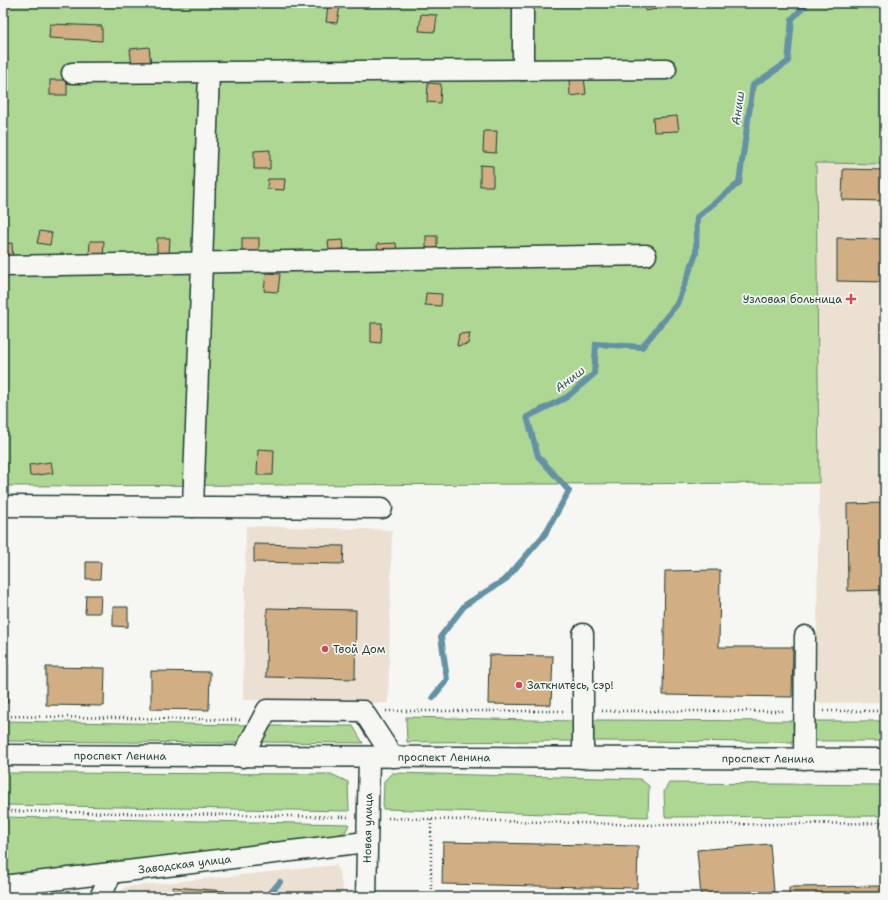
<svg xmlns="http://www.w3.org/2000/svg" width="888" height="900" font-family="'Shantell Sans',sans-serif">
<rect width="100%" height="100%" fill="#f6f6f2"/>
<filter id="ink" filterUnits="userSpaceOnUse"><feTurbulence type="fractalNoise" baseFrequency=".025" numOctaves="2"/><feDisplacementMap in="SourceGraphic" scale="8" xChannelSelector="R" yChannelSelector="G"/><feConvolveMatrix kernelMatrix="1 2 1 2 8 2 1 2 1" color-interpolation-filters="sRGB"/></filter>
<g filter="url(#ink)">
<g fill="#ebe0d1">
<polygon points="816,163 885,164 885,702 816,703 819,483"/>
<polygon points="246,526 392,530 388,703 243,700"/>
<polygon points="337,865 345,897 116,897 125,887"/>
</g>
<g fill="#aed794" stroke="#668a64">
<polygon points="3,3 729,3 738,8 743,3 885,3 885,164 816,163 819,483 3,486"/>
<polygon points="406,717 573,721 573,741 407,742"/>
<polygon points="593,720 793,721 794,742 591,741"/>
<polygon points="3,721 248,725 246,739 234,743 3,741"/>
<polygon points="814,721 885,721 885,741 813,741"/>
<polygon points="269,726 353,726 363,743 261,742"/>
<polygon points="3,773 331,774 348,782 349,811 3,805"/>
<polygon points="392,773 640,779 649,786 648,817 383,809 384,781"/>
<polygon points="669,783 885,785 885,816 665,817 664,791"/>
<polygon points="3,817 349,824 346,831 334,837 3,879"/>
</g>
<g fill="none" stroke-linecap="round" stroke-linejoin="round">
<g stroke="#6392a5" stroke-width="6">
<polyline points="433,697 447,680 441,636 465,605 506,579 545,534 569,491 538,456 527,417 567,397 594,374 596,344 642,347 677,304 696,254 697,217 739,183 753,85 788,62 792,19 807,3"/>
<polyline points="267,897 280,882"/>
</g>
</g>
<g fill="#d1ae83" stroke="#1f3d34">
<polygon points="646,3 658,3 658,9 645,11"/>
<polygon points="328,5 340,6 337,23 326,22"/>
<polygon points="421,14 437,15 435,32 419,31"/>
<polygon points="50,24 102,26 102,41 49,38"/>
<polygon points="149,47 151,65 132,67 130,49"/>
<polygon points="584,77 586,94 570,96 569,79"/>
<rect x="50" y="80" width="17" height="15"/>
<polygon points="428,83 441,84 440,103 427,102"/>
<polygon points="677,116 679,131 654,132 653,118"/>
<polygon points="484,131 497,131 496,153 483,152"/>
<polygon points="270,150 270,169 254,169 254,151"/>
<polygon points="480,165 493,166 493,186 480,186"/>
<polygon points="843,169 885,170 885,201 842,200"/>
<polygon points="268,179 285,179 284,190 267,189"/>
<polygon points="40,231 52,233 50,245 37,243"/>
<rect x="426" y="236" width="11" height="17"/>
<polygon points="157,238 170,238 169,254 157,254"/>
<rect x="242" y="238" width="17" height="17"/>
<polygon points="837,238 885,239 885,282 837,281"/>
<polygon points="343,240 344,249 329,250 328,241"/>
<polygon points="90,241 104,241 103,258 89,257"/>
<polygon points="12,243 13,259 3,260 3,244"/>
<polygon points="396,243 397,252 378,253 377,244"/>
<polygon points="266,273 280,274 278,292 264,291"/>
<polygon points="426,293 442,294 441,306 425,305"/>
<polygon points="371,323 382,323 381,343 371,342"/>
<polygon points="470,333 468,344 457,346 459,334"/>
<polygon points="258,449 274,450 273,475 257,475"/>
<polygon points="51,462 53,473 30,476 29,465"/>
<polygon points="885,503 885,590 848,591 847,504"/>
<polygon points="254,544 344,546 343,564 254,562"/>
<polygon points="86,562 101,562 100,579 86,579"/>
<polygon points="720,570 719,647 793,647 792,697 663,695 665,571"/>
<polygon points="86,595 101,595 100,613 85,613"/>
<polygon points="113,607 128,607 128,627 113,626"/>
<polygon points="267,608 356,610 355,679 266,677"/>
<polygon points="489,655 553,656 551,705 488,704"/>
<rect x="3" y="665" width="5" height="38"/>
<polygon points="46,667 105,668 104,706 46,705"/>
<polygon points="151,671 210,672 209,710 151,709"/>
<polygon points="443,842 638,846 637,888 442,884"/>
<polygon points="770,844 774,892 701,897 697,850"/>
<polygon points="885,886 885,897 789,897 789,887"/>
<polygon points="173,887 225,891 223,897 172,897"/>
</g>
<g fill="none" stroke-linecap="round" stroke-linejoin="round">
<g stroke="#1f3d34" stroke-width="23">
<g id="minor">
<polyline points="523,70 523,3"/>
<polyline points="72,73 666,69"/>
<polyline points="3,266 646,255"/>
<polyline points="3,506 382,508"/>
<polyline points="193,507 209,73"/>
<polyline points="583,634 583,758"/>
<path id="s1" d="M3,755L885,759"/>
<polyline points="242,757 267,710 363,711 393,757"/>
<polyline points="804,759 805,636"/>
<path id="s2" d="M3,886L366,842"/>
<polyline points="100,897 112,873"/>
<path id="s3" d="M366,897L369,758"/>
</g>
</g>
<g stroke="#1f3d34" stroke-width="2.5" stroke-dasharray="1 3" stroke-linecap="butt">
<polyline points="386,711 563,711"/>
<polyline points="602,711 785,711"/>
<polyline points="824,711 885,711"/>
<polyline points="3,716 240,720"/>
<polyline points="3,811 349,817"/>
<polyline points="388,818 656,825 885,823"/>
<polyline points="431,897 431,819"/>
</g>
<use href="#minor" stroke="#f6f6f2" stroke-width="20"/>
</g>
</g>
<g fill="#d1495b" stroke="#f6f6f2" stroke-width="1.5">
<path d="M849 293h4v4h4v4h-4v4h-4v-4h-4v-4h4z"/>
<circle cx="325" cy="649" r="4"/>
<circle cx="519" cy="685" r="4"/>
</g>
<g text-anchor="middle" stroke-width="3.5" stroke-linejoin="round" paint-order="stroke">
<g font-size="11" fill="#1f3d34" stroke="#f6f6f2" text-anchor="start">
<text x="842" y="303" text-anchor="end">Узловая больница</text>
<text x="333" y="653">Твой Дом</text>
<text x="527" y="689">Заткнитесь, сэр!</text>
</g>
<g font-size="11" fill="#1f3d34" stroke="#f6f6f2">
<text dy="4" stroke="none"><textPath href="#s1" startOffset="117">проспект Ленина</textPath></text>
<text dy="4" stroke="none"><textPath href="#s1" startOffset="441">проспект Ленина</textPath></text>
<text dy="4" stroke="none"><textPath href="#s1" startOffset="765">проспект Ленина</textPath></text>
<text dy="4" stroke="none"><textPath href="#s3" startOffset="69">Новая улица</textPath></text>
<text dy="4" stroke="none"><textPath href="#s2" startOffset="183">Заводская улица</textPath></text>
</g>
<g font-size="12" font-style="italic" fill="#36595a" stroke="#f6f6f2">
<text transform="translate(738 108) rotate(-82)" y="4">Аниш</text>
<text transform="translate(570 379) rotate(-38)" y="4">Аниш</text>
</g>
</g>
<rect width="888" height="900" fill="none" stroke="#f6f6f2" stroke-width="16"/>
<rect x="8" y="8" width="872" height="884" fill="none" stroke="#1f3d34" stroke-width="1.5" filter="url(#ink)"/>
</svg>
